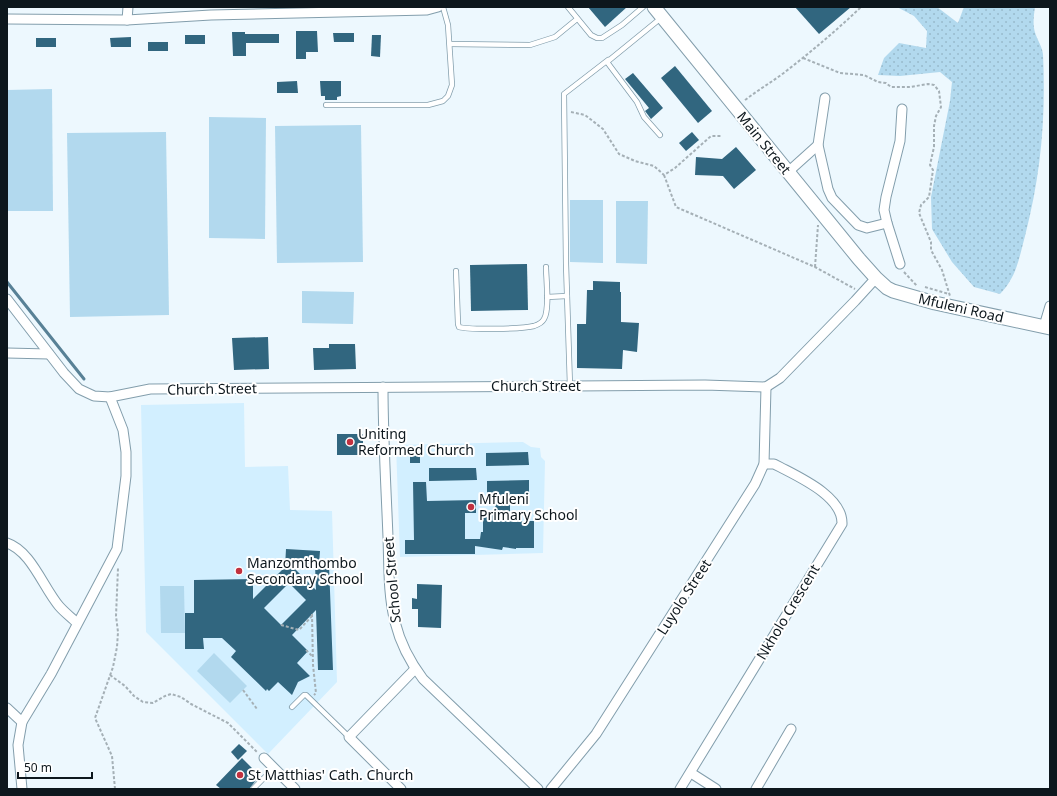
<svg xmlns="http://www.w3.org/2000/svg" width="1057" height="796" font-family="'Noto Sans',sans-serif">
<defs>
<pattern id="grass-dots" width="8" height="8" patternUnits="userSpaceOnUse"><rect width="8" height="8" fill="#b2d9ee"/><path d="M2 2h.1M6 6h.1" fill="none" stroke="#98bacc" stroke-width="1.8" stroke-linecap="round"/></pattern>
</defs>
<rect width="100%" height="100%" fill="#edf8fe"/>
<g fill="#d2efff">
<polygon points="244,403 245,467 288,466 290,510 332,511 337,682 268,754 146,632 141,405"/>
<polygon points="523,442 531,447 540,448 541,457 545,461 543,553 400,557 396,445"/>
</g>
<path fill="url(#grass-dots)" d="M897,7H937L958,23L964,7H1035C1034,14 1033,22 1034,28C1035,37 1042,45 1043,54C1046,118 1041,174 1025,236C1019,258 1017,276 1000,294L974,287L952,262L932,229L931,197L950,101L952,82L940,72L900,76L878,75L884,58L899,43L926,48L927,31L914,16Z"/>
<g fill="#b2d9ee">
<polygon points="52,89 53,211 7,211 7,90"/>
<polygon points="209,117 266,118 265,239 209,238"/>
<polygon points="361,125 363,262 277,263 275,126"/>
<polygon points="166,132 169,315 70,317 67,133"/>
<polygon points="570,200 603,200 603,263 570,262"/>
<polygon points="616,201 648,201 647,264 616,263"/>
<polygon points="302,291 354,292 353,324 302,323"/>
<polygon points="160,586 184,586 185,633 161,633"/>
<polygon points="214,653 247,686 230,703 197,671"/>
</g>
<g fill="none" stroke-linecap="round" stroke-linejoin="round">
<polyline stroke="#588196" stroke-width="3" points="7,282 84,379"/>
</g>
<g fill="#31667f" fill-rule="evenodd">
<polygon points="588,7 627,7 605,27"/>
<polygon points="795,7 851,7 819,34"/>
<polygon points="296,31 317,31 318,52 306,52 306,59 296,59"/>
<polygon points="232,32 245,32 245,34 279,34 279,43 246,43 246,56 233,56"/>
<polygon points="333,33 354,33 354,42 334,42"/>
<rect x="185" y="35" width="20" height="9"/>
<polygon points="372,35 381,35 380,57 371,56"/>
<polygon points="131,37 131,47 111,47 110,38"/>
<rect x="36" y="38" width="20" height="9"/>
<rect x="148" y="42" width="20" height="9"/>
<polygon points="675,66 712,111 698,123 661,78"/>
<polygon points="633,73 663,108 651,119 645,111 649,108 625,79"/>
<polygon points="297,81 298,93 277,93 277,82"/>
<polygon points="320,81 341,81 341,96 337,97 337,100 325,100 325,96 321,96"/>
<polygon points="692,132 699,140 686,151 679,143"/>
<polygon points="736,147 756,170 734,189 723,176 695,175 696,157 722,159"/>
<polygon points="527,264 528,310 471,311 470,265"/>
<polygon points="593,281 620,282 620,292 621,292 621,322 639,323 637,352 623,350 622,369 577,368 577,324 586,324 587,290 593,290"/>
<polygon points="268,337 269,369 234,370 232,338"/>
<polygon points="329,344 355,344 356,369 314,370 313,348 329,348"/>
<rect x="337" y="434" width="26" height="21"/>
<polygon points="528,452 529,465 486,466 486,453"/>
<rect x="410" y="455" width="10" height="8"/>
<polygon points="429,468 476,468 477,480 429,481"/>
<polygon points="529,480 529,494 510,494 510,521 534,521 534,548 516,548 516,549 503,547 502,550 475,546 475,554 405,554 405,540 414,540 413,482 426,482 427,501 476,500 476,513 465,513 465,539 480,539 481,532 483,532 483,514 495,514 496,494 487,494 487,481"/>
<path d="M286,549L320,551L319,565L288,562L316,590L315,565H329L330,591L333,670H318L316,610L292,635L308,651L297,663L310,676L298,682L292,695L278,682L269,691L267,689L266,691L231,657L236,651L222,638H203L204,649H185V613H194V580L253,579V599L285,567ZM289,583L306,600L281,625L264,608Z"/>
<polygon points="417,584 442,585 441,628 418,627 418,609 412,609 412,598 417,599"/>
<polygon points="239,744 247,751 238,760 231,752"/>
<polygon points="242,758 253,769 251,771 258,778 249,789 221,789 216,785"/>
</g>
<g fill="none" stroke-linecap="round" stroke-linejoin="round">
<g stroke="#839eac" stroke-width="6">
<g id="lane">
<polyline points="568,7 591,35 597,38 602,38 622,25 643,7"/>
<polyline points="450,44 530,45 555,37 577,19"/>
<polyline points="326,105 428,105 443,101 448,96 452,85 448,25 443,7"/>
<polyline points="660,135 644,117 637,102 607,62 661,18"/>
<path d="M456,271L458,324L459,327C469,330 523,329 534,326C537,325 542,323 544,319C550,310 546,278 546,267"/>
<polyline points="547,297 567,296"/>
<polyline points="570,386 566,264 564,94 608,60"/>
<polyline points="292,707 304,695 306,695 349,737"/>
<polyline points="253,789 274,768"/>
</g>
</g>
<g stroke="#839eac" stroke-width="11">
<g id="street">
<polyline points="7,19 127,20 211,15 427,10 438,7"/>
<polyline points="127,20 128,7"/>
<polyline points="825,98 818,145 828,189 832,198 858,225 867,228 887,223"/>
<polyline points="788,172 818,145"/>
<polyline points="900,264 887,223 884,210 886,197 900,141 902,109"/>
<polyline points="7,299 64,373 79,389 94,396 110,397 150,389 705,385 766,387 780,378 855,301 876,278"/>
<polyline points="1044,326 1050,306"/>
<polyline points="7,353 49,354"/>
<path d="M383,387C383,437 386,487 388,537C389,565 388,595 395,622C400,642 410,662 423,679L538,789"/>
<path d="M7,543C31,551 43,587 59,606C64,612 71,617 77,623"/>
<polyline points="7,708 22,722 51,674 117,549 126,476 126,452 123,430 110,397"/>
<polyline points="264,758 295,789"/>
<polyline points="691,773 716,789"/>
<polyline points="22,789 18,745 22,722"/>
<polyline points="401,789 349,737 415,669"/>
<polyline points="551,789 596,734 755,484 764,464 766,387"/>
<path d="M680,789L842,524C843,497 801,478 780,467L774,464H764"/>
<polyline points="756,789 791,729"/>
</g>
</g>
<g stroke="#839eac" stroke-width="15">
<polyline id="secondary" points="654,7 859,259 876,278 887,288 893,291 935,303 1050,328"/>
</g>
<g stroke="#a5b0b6" stroke-width="2" stroke-dasharray="3 2" stroke-linecap="butt">
<polyline points="803,58 840,73 864,75 878,82 886,83 891,87 910,87 928,84 934,85 939,91 941,107 936,116 934,126 934,147 930,165 933,170 929,197 921,205 919,213 931,242 931,250 942,270 950,296"/>
<path d="M745,100C758,90 772,82 785,72C812,51 837,30 861,7"/>
<polyline points="571,112 585,115 603,129 619,154 635,161 654,166 664,175 675,168 711,136 721,136"/>
<polyline points="664,175 676,207 815,267 855,289"/>
<polyline points="815,267 818,225"/>
<polyline points="904,272 917,286"/>
<polyline points="925,287 949,294"/>
<polyline points="312,614 313,665 316,693 314,695"/>
<polyline points="281,625 299,630 312,616"/>
<polyline points="306,650 313,657"/>
<polyline points="110,675 125,686 134,696 143,702 153,703 165,696 171,694 181,697 191,704 228,723 257,752"/>
<polyline points="243,690 257,709"/>
<polyline points="115,789 112,756 95,718 113,667 117,647 118,632 116,616 118,568"/>
</g>
<use href="#lane" stroke="#fff" stroke-width="4.5"/>
<use href="#street" stroke="#fff" stroke-width="9"/>
<use href="#secondary" stroke="#fff" stroke-width="13"/>
</g>
<g fill="#c1313f" stroke="#fff" stroke-width="1.5">
<circle cx="350" cy="442" r="4"/>
<circle cx="471" cy="507" r="4"/>
<circle cx="239" cy="571" r="4"/>
<circle cx="240" cy="775" r="4"/>
</g>
<g text-anchor="middle" stroke-width="4" stroke-linejoin="round" paint-order="stroke">
<g font-size="14" fill="#0d171d" stroke="#fff">
<text transform="translate(764 143) rotate(51)" y="5">Main Street</text>
<text transform="translate(961 308) rotate(13)" y="5">Mfuleni Road</text>
<text x="536" y="391">Church Street</text>
<text transform="translate(212 389) rotate(-1)" y="5">Church Street</text>
<text transform="translate(392 580) rotate(-95)" y="5">School Street</text>
<text transform="translate(684 597) rotate(-57)" y="5">Luyolo Street</text>
<text transform="translate(788 612) rotate(-59)" y="5">Nkholo Crescent</text>
</g>
<g font-size="14" fill="#0d171d" stroke="#fff" text-anchor="start">
<text x="358" y="439">Uniting<tspan x="358" dy="16">Reformed Church</tspan></text>
<text x="479" y="504">Mfuleni<tspan x="479" dy="16">Primary School</tspan></text>
<text x="247" y="568">Manzomthombo<tspan x="247" dy="16">Secondary School</tspan></text>
<text x="248" y="780">St Matthias' Cath. Church</text>
</g>
</g>
<rect width="1057" height="796" fill="none" stroke="#0d171d" stroke-width="16"/>
<path d="M18 772v6h74v-6" fill="none" stroke="#0d171d" stroke-width="2"/>
<text x="24" y="772" font-size="12" fill="#0d171d" stroke="#ffffff" stroke-width="3" paint-order="stroke">50 m</text>
</svg>
